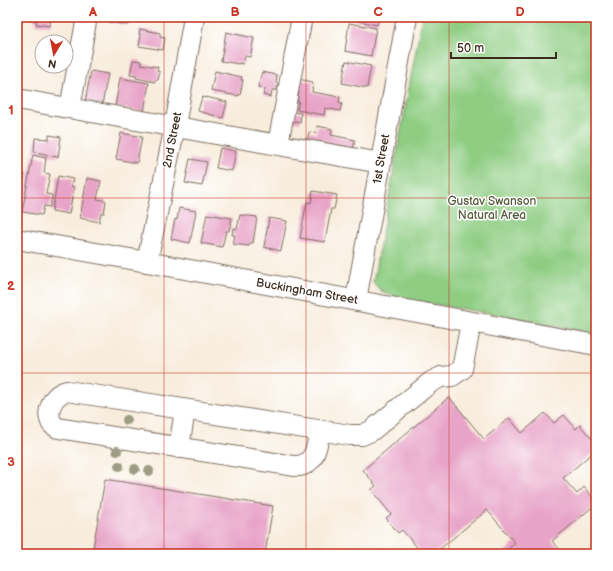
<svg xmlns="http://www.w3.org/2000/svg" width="613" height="571" font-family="'Balsamiq Sans',sans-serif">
<rect width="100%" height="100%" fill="#fff"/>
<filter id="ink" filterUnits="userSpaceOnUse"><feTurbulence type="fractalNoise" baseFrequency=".025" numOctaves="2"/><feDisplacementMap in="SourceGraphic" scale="8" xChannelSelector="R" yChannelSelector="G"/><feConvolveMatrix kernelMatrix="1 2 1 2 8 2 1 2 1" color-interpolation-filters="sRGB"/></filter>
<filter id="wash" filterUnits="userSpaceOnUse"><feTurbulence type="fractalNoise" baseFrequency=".012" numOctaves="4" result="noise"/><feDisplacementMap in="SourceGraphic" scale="16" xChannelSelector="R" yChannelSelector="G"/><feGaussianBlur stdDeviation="0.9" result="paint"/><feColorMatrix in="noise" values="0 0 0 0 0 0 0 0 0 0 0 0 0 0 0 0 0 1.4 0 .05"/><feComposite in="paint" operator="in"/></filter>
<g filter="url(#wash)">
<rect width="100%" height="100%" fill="#f8eddd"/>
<polygon fill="#8fcd83" stroke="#657c50" points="422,17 596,17 596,334 517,318 402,299 381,291 373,282"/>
<g id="blocks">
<g fill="#e8a4c8">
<polygon points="34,17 51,17 50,26 36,24 37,21 33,20"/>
<polygon points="108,17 130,17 128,25 108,22"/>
<polygon points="346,17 379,17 377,25 346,18"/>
<polygon points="349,23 376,28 371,56 345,51"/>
<polygon points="140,29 160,33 160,37 165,38 163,50 139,46 141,35 139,35"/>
<polygon points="226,32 254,38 250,57 245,56 243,64 239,63 239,64 221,61"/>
<polygon points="133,60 141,61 141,64 158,67 157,71 160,72 158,80 155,80 155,82 136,78 136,76 130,75"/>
<polygon points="346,61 371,66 367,88 342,83"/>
<polygon points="17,69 23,70 19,89 17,88"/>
<polygon points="91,71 108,74 102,105 85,102"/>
<polygon points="215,71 242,77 241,80 243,80 240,95 238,95 238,96 211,91"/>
<polygon points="262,72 277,75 276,83 278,83 277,90 272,90 271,97 263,95 265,89 258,87"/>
<polygon points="120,78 149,83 144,112 115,107"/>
<polygon points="298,79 313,82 312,92 340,97 339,102 342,103 340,111 325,108 324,115 297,110 299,101 297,101 299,92 296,92"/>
<polygon points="202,97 206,98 206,97 227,102 223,118 198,111"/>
<polygon points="292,112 301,113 300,123 290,121"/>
<polygon points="317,126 332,129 331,135 355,140 353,149 307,141 309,132 316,133"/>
<polygon points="121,133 142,137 137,163 116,159"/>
<polygon points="49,135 61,137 58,157 46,155 46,154 34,152 35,138 49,139"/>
<polygon points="220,148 236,151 232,171 216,168"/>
<polygon points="33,155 46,158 44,173 50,174 46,194 52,195 50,207 44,206 42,215 22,212"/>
<polygon points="190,159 207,162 202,186 185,183"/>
<polygon points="17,173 25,174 19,202 17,201"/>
<polygon points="58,176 73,179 71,186 74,187 69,214 52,211"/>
<polygon points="87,178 101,181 97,199 106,201 104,213 101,213 99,222 80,218"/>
<polygon points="313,191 337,195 334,209 331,209 325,242 300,238 307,202 311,203"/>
<polygon points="179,208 196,211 190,243 171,239 175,219 177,220"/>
<polygon points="207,214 232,218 229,231 226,231 222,247 201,243"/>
<polygon points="240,215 257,217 253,243 250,243 249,246 233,244 235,235 232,235 233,228 237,229"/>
<polygon points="269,218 287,221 281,251 264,247"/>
<polygon points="449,397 484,439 509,418 522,433 545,413 554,423 564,415 576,429 580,425 596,444 596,450 563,478 577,494 584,487 596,501 596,504 552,541 562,552 559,554 502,554 515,543 487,510 434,554 423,554 402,530 398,533 386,518 391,514 371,490 376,486 363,470"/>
<polygon points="105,479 273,506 265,554 92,554"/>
</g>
</g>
</g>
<g filter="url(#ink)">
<use href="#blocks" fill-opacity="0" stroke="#7d6e61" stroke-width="1"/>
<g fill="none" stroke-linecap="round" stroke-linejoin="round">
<g stroke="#7d6e61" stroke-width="22">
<g id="minor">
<polyline points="17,99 381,163"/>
<polyline points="70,108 87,17"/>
<polyline points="278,144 302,17"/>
<polyline points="17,239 147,262 596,345"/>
<polyline points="147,262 175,126 194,17"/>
<polyline points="356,300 407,17"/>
<path d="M320,430C317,446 315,467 294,466L58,428L52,424C45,411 53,394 67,391L350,435H362L371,431L431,382L441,377L452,376L462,369L471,323"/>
<polyline points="179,448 185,410"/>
</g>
</g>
<g stroke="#7d6e61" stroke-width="2.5" stroke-dasharray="3 3" stroke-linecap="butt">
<polyline points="592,473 596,470"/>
<polyline points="594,482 596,483"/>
</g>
<use href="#minor" stroke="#fff" stroke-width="20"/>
</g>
<g fill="#9e9d84">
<circle cx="127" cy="420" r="5"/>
<circle cx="117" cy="451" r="5"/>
<circle cx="119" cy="466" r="5"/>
<circle cx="135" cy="469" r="5"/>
<circle cx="149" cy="471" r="5"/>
</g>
</g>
<path fill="none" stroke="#c8321e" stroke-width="1" stroke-opacity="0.55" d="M164,17V554M306,17V554M449,17V554M17,198H596M17,373H596"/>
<g text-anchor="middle" stroke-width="3" stroke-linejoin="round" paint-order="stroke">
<g font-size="12" fill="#3b2a1e" stroke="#fff">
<text transform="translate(172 140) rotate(-79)" y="4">2nd Street</text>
<text transform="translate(381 159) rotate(-80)" y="4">1st Street</text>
<text transform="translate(307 291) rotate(10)" y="4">Buckingham Street</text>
</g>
<g font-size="12" fill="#545b3c" stroke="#fff">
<text x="492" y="205">Gustav Swanson<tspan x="492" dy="14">Natural Area</tspan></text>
</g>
</g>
<rect width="613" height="571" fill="none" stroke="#fff" stroke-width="44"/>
<g transform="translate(54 54) rotate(190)"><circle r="19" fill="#ffffff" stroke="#b1aaa5"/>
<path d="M0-3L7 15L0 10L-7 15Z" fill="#c8321e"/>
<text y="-6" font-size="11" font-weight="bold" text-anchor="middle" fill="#3b2a1e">N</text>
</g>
<path d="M451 52v6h105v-6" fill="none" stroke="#3b2a1e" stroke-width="2"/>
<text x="457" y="52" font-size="12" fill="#3b2a1e" stroke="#ffffff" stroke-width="3" paint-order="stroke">50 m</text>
<rect x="22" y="22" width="569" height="527" fill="none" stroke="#c8321e" stroke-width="1.5"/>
<g font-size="13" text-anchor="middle" font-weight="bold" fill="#c8321e">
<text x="93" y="16">A</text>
<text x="235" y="16">B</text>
<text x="378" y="16">C</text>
<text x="520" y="16">D</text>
<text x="11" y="114">1</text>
<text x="11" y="290">2</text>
<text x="11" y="466">3</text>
</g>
</svg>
